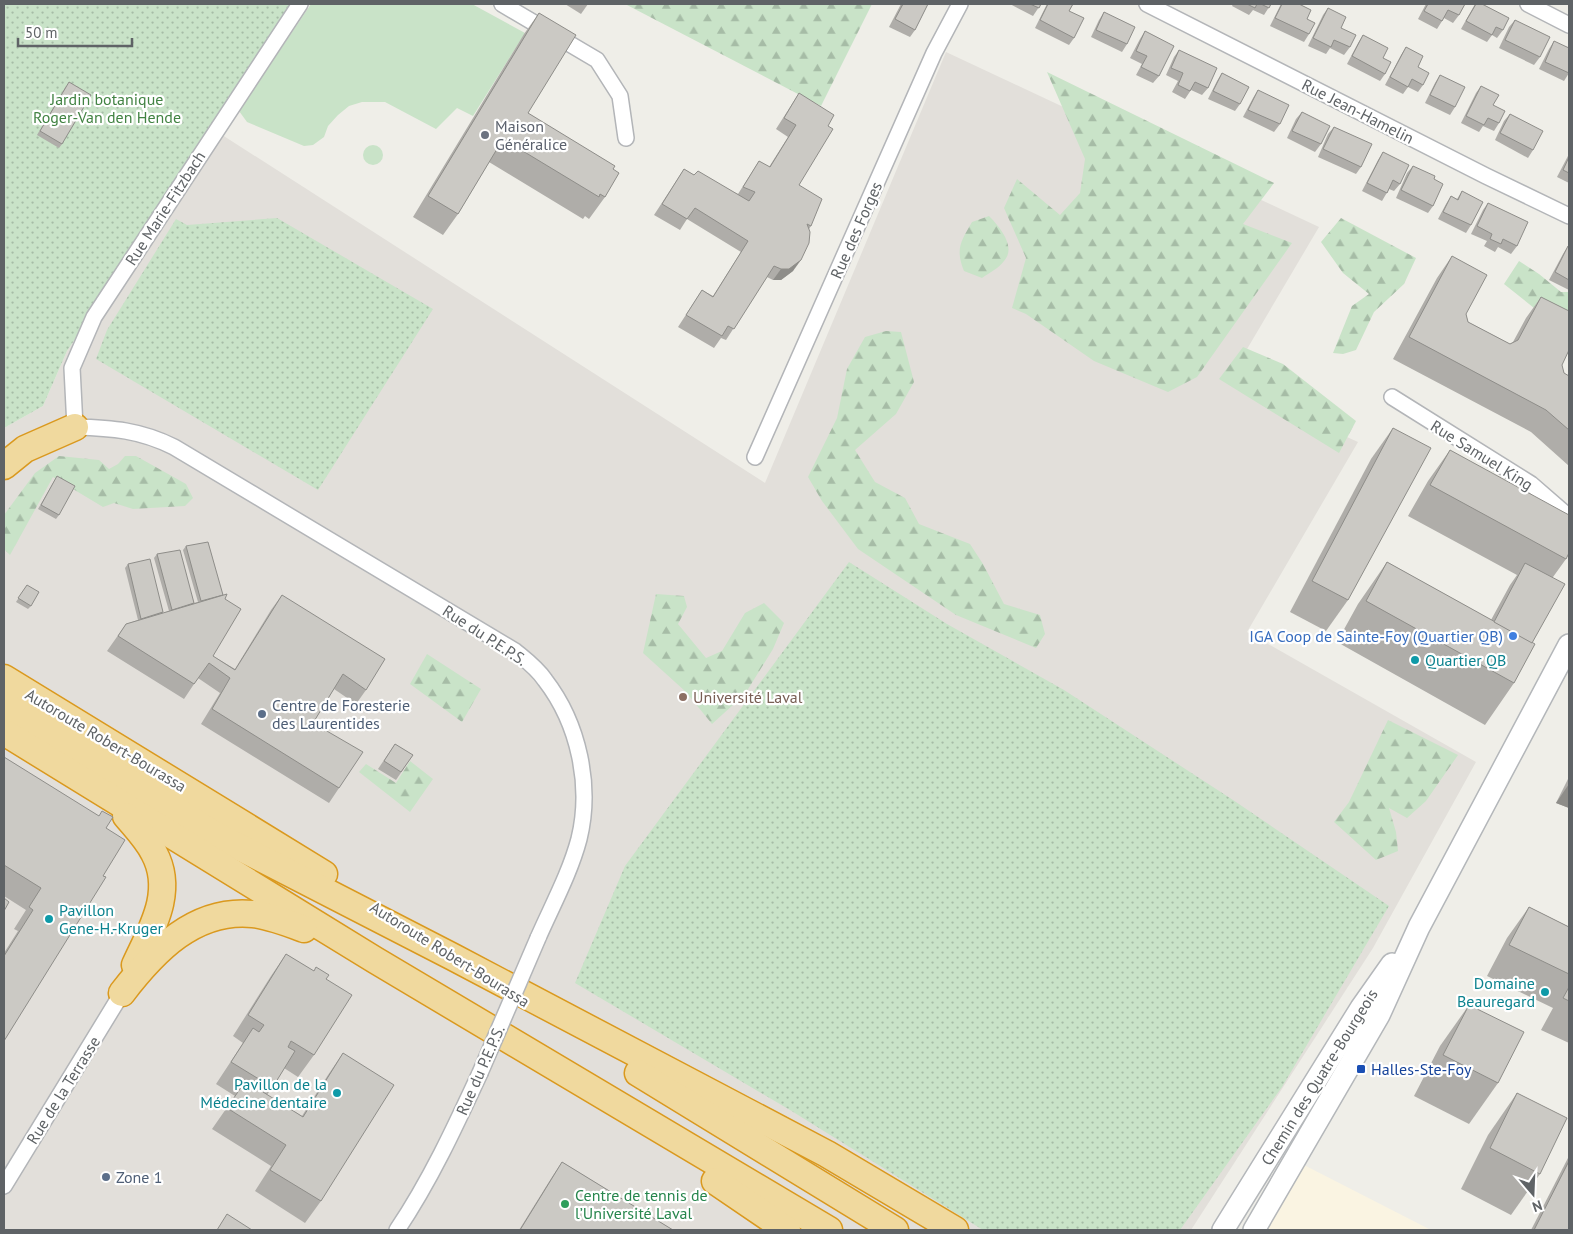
<svg xmlns="http://www.w3.org/2000/svg" width="1573" height="1234" font-family="'PT Sans',sans-serif">
<defs>
<pattern id="forest-firs" width="22" height="20" patternUnits="userSpaceOnUse" patternTransform="scale(1.25)"><rect width="22" height="20" fill="#c9e3c8"/><path d="M5 1l3.5 6h-7zM16 11l3.5 6h-7z" fill="#a6bca6"/></pattern>
<pattern id="garden-dots" width="8" height="8" patternUnits="userSpaceOnUse" patternTransform="scale(1.25)"><rect width="8" height="8" fill="#c9e3c8"/><path d="M2 2h.1M6 6h.1" fill="none" stroke="#a6bca6" stroke-width="1.8" stroke-linecap="round"/></pattern>
</defs>
<rect width="100%" height="100%" fill="#efeee8"/>
<polygon fill="#faf4e2" points="1302,1164 1431,1230 1263,1230"/>
<polygon fill="#e2dfda" points="946,52 1319,227 1227,383 1358,442 1247,632 1476,762 1373,948 1191,1230 4,1230 4,428 43,406 67,351 216,131 765,483"/>
<g fill="#c9e3c8">
<polygon points="311,4 472,4 525,33 473,116 457,108 436,129 385,102 362,102 349,106 338,115 328,126 324,137 313,145 304,146 247,122 239,111"/>
<circle cx="373" cy="155" r="10"/>
</g>
<g fill="url(#forest-firs)">
<polygon points="625,4 872,4 821,106"/>
<polygon points="1047,72 1274,183 1243,224 1292,243 1197,377 1168,392 1094,361 1026,314 1012,308 1026,258 1004,208 1017,179 1060,215 1080,193 1085,159"/>
<path d="M989,216C999,226 1017,247 1004,261C999,268 989,273 982,278L964,271C955,249 961,241 972,222Z"/>
<polygon points="1341,218 1416,258 1404,284 1374,312 1356,350 1343,354 1333,353 1352,306 1369,294 1343,273 1321,242"/>
<polygon points="1519,261 1539,274 1561,292 1569,292 1569,325 1534,308 1504,284"/>
<polygon points="886,331 901,332 914,382 896,414 855,450 875,482 905,498 919,524 970,544 983,564 1004,604 1040,615 1045,634 1036,648 956,615 858,549 822,501 808,477 837,418 847,369 865,337"/>
<polygon points="1243,347 1283,364 1356,421 1339,453 1219,379"/>
<polygon points="59,456 99,460 109,469 118,464 125,456 136,456 186,484 193,498 185,506 133,509 114,503 103,507 53,477 10,555 4,549 4,515 35,473"/>
<polygon points="656,594 684,596 687,607 678,624 706,658 722,651 745,613 764,603 784,623 773,649 745,694 712,724 686,692 643,653"/>
<polygon points="427,654 481,689 462,722 410,684"/>
<polygon points="1388,720 1458,755 1426,801 1407,818 1389,808 1396,832 1398,851 1376,860 1334,822 1349,802"/>
<polygon points="410,761 433,779 410,812 359,772 366,764 396,783"/>
</g>
<g fill="url(#garden-dots)">
<polygon points="4,4 300,4 216,131 67,351 43,406 4,428"/>
<polygon points="277,218 433,309 318,490 96,359 107,330 176,219 187,225"/>
<polygon points="849,562 947,624 1064,690 1233,800 1389,906 1282,1087 1180,1230 983,1230 790,1110 575,983 625,866"/>
</g>
<g fill="none" stroke-linecap="round" stroke-linejoin="round">
<g stroke="#b3b5b8" stroke-width="18">
<g id="street">
<path d="M300,4L94,317L72,368L75,427C112,428 140,430 174,447L515,651C526,660 537,668 545,680C579,724 592,786 579,839C570,873 552,906 538,938"/>
<polyline points="502,4 597,60 620,96 626,138"/>
<polyline points="1147,4 1486,176 1569,216"/>
<polyline points="1528,4 1569,25"/>
<polyline points="1392,397 1531,484 1569,517"/>
<polyline points="755,457 934,53 960,4"/>
<polyline points="4,1186 122,993"/>
<path d="M397,1230C430,1181 455,1127 480,1073"/>
</g>
</g>
<g stroke="#b4b7ba" stroke-width="24">
<g id="secondary">
<polyline points="1223,1230 1361,1008 1392,964"/>
<polyline points="1254,1230 1379,1015 1419,927 1569,645"/>
</g>
</g>
<g stroke="#da991e" stroke-width="29">
<g id="highway">
<polyline points="4,466 25,449 75,427"/>
<polyline points="4,678 324,874"/>
<polyline points="4,705 214,834 453,957 827,1154 955,1230"/>
<polyline points="4,732 375,960 829,1230"/>
<path d="M126,816C136,828 147,839 154,853C175,892 151,930 135,965"/>
<path d="M122,993C154,951 195,908 253,914C270,916 288,923 304,929"/>
<polyline points="638,1073 895,1230"/>
<polyline points="715,1181 787,1230"/>
</g>
</g>
<use href="#street" stroke="#fff" stroke-width="15"/>
<use href="#secondary" stroke="#fff" stroke-width="21"/>
<use href="#highway" stroke="#f0d99e" stroke-width="26"/>
<g stroke="#b3b5b8" stroke-width="18" stroke-linecap="butt">
<polyline id="street-bridge" points="480,1073 538,938"/>
</g>
<use href="#street-bridge" stroke="#fff" stroke-width="15"/>
</g>
<g fill="#afada9">
<polygon points="565,4 588,4 581,14"/>
<polygon points="901,4 928,4 915,30 910,37 889,27"/>
<polygon points="1010,4 1041,4 1033,16"/>
<polygon points="1047,4 1073,4 1069,11 1074,38 1069,45 1035,28"/>
<polygon points="1233,4 1271,4 1264,15 1253,10 1249,15 1232,6"/>
<polygon points="1281,4 1299,4 1307,19 1309,34 1304,42 1270,26"/>
<polygon points="1426,4 1465,4 1459,15 1453,23 1444,18 1437,29 1418,19"/>
<polygon points="1475,4 1482,4 1503,30 1497,38 1492,35 1487,42 1461,29"/>
<polygon points="1328,8 1341,28 1350,47 1344,55 1330,48 1326,54 1308,46 1323,15"/>
<polygon points="1104,12 1127,44 1122,52 1091,37 1099,20"/>
<polygon points="539,13 528,113 613,169 605,197 589,219 585,216 583,219 489,162 458,214 443,235 413,217 524,34"/>
<polygon points="1515,20 1540,57 1534,65 1499,48 1509,27"/>
<polygon points="1145,31 1159,76 1153,83 1136,75 1142,64 1130,58 1140,39"/>
<polygon points="1363,35 1383,58 1385,74 1380,81 1347,64 1358,43"/>
<polygon points="1554,41 1569,73 1564,81 1539,69 1549,49"/>
<polygon points="1406,47 1423,85 1418,92 1408,87 1403,94 1385,85 1401,55"/>
<polygon points="1179,50 1208,88 1202,95 1191,90 1185,99 1172,92 1178,81 1166,75 1174,57"/>
<polygon points="1222,73 1240,104 1235,111 1208,99 1217,81"/>
<polygon points="1440,75 1455,107 1450,115 1425,103 1435,83"/>
<polygon points="66,86 62,144 59,148 37,135"/>
<polygon points="1481,86 1499,123 1494,131 1483,126 1479,132 1461,123 1476,93"/>
<polygon points="1258,90 1280,124 1274,132 1243,117 1253,98"/>
<polygon points="799,93 828,126 799,185 811,226 809,229 793,271 781,280 773,280 767,277 726,340 721,338 714,348 678,327 702,290 713,296 741,252 687,219 680,230 654,215 684,169 694,175 738,194 759,161 769,167 788,137 776,129"/>
<polygon points="1302,112 1321,144 1315,152 1287,138 1296,119"/>
<polygon points="1510,114 1533,150 1528,158 1495,140 1504,121"/>
<polygon points="1334,127 1361,167 1356,174 1318,157 1328,134"/>
<polygon points="1383,152 1400,184 1394,191 1389,189 1382,201 1362,191 1378,160"/>
<polygon points="1569,154 1569,183 1557,177"/>
<polygon points="1413,166 1434,179 1433,206 1428,213 1396,198 1407,173"/>
<polygon points="1462,191 1471,225 1466,233 1438,219 1446,204 1451,196 1457,199"/>
<polygon points="1488,203 1517,246 1511,254 1498,247 1495,252 1484,246 1487,241 1471,234 1483,210"/>
<polygon points="1568,246 1569,247 1569,290 1549,280 1563,254"/>
<polygon points="1452,256 1468,322 1510,344 1513,342 1526,318 1541,297 1564,373 1569,376 1569,466 1531,432 1393,359 1437,278"/>
<polygon points="1393,428 1348,600 1326,631 1290,612 1371,459"/>
<polygon points="1450,450 1566,559 1553,577 1532,643 1514,683 1485,725 1337,642 1358,604 1387,562 1491,620 1510,585 1517,575 1408,516 1428,481"/>
<polygon points="57,476 59,515 56,519 38,509"/>
<polygon points="186,546 223,595 225,599 213,656 235,669 271,610 282,595 366,690 356,704 334,689 313,723 339,788 329,803 201,724 220,693 198,678 184,699 107,651 126,624 138,620 125,568 128,564 163,613 169,611 154,558 157,554 194,603 198,602 183,550"/>
<polygon points="27,585 31,606 28,609 16,602"/>
<polygon points="395,744 413,755 396,780 378,769"/>
<polygon points="4,757 106,828 103,876 4,1041 4,953 18,931 14,929 26,910 4,896"/>
<polygon points="1569,777 1569,808 1556,803"/>
<polygon points="1529,907 1569,927 1569,1043 1541,1030 1553,1008 1487,976 1507,938"/>
<polygon points="286,954 326,979 314,1055 298,1077 284,1068 267,1095 302,1116 328,1075 343,1053 321,1201 305,1223 255,1191 271,1166 212,1129 235,1096 216,1084 243,1043 233,1036 271,976"/>
<polygon points="1469,1005 1498,1083 1469,1124 1414,1096 1440,1046"/>
<polygon points="1517,1093 1540,1174 1511,1215 1461,1189 1488,1135"/>
<polygon points="1569,1156 1569,1230 1531,1230"/>
<polygon points="562,1162 673,1230 519,1230 552,1177"/>
</g>
<g fill="#8e8d89">
<polygon points="801,260 793,271 781,280 773,280 781,269"/>
<polygon points="1569,784 1569,808 1556,803"/>
</g>
<g fill="#cbc9c4" stroke="#8e8d89">
<polygon points="903,4 928,4 915,30 895,19"/>
<polygon points="1030,4 1041,4 1039,8"/>
<polygon points="1048,4 1073,4 1069,11 1084,18 1074,38 1040,20"/>
<polygon points="1247,4 1257,4 1255,8"/>
<polygon points="1261,4 1271,4 1269,8"/>
<polygon points="1282,4 1299,4 1311,10 1307,19 1315,23 1309,34 1275,18"/>
<polygon points="1428,4 1465,4 1459,15 1448,10 1442,21 1424,11"/>
<polygon points="1476,4 1482,4 1509,18 1503,30 1496,27 1492,35 1466,21"/>
<polygon points="1328,8 1346,17 1341,28 1356,35 1350,47 1334,40 1331,47 1313,38"/>
<polygon points="1104,12 1135,27 1127,44 1096,30"/>
<polygon points="539,13 576,35 528,113 615,166 613,169 619,173 605,197 600,194 599,197 503,139 458,214 428,196"/>
<polygon points="1515,20 1550,37 1540,57 1505,40"/>
<polygon points="1145,31 1174,46 1159,76 1141,67 1147,56 1136,51"/>
<polygon points="1363,35 1388,48 1383,58 1391,62 1385,74 1352,56"/>
<polygon points="1554,41 1569,48 1569,73 1545,62"/>
<polygon points="1406,47 1423,56 1418,67 1429,73 1423,85 1412,79 1408,87 1390,77"/>
<polygon points="1179,50 1217,68 1208,88 1195,82 1190,91 1178,85 1183,73 1171,68"/>
<polygon points="1222,73 1249,87 1240,104 1213,91"/>
<polygon points="1440,75 1465,87 1455,107 1430,95"/>
<polygon points="69,82 91,95 62,144 40,131"/>
<polygon points="1481,86 1499,95 1493,105 1505,111 1499,123 1488,118 1484,125 1466,116"/>
<polygon points="1258,90 1289,105 1280,124 1248,110"/>
<polygon points="799,93 834,115 828,126 833,129 799,185 822,199 811,226 807,224 810,232 809,243 801,260 789,269 781,269 774,266 734,329 728,326 722,336 686,315 702,290 713,297 748,241 695,208 687,219 662,204 684,169 694,175 698,171 749,201 755,192 743,187 759,161 770,167 796,125 784,118"/>
<polygon points="1302,112 1330,126 1321,144 1292,131"/>
<polygon points="1510,114 1543,131 1533,150 1500,133"/>
<polygon points="1334,127 1372,144 1361,167 1323,149"/>
<polygon points="1383,152 1409,165 1400,184 1393,180 1387,193 1367,183"/>
<polygon points="1569,157 1569,173 1563,170"/>
<polygon points="1413,166 1435,176 1434,179 1443,184 1433,206 1401,190"/>
<polygon points="1462,191 1483,202 1471,225 1443,212 1451,196 1458,200"/>
<polygon points="1488,203 1528,222 1517,246 1503,239 1501,244 1490,239 1492,234 1477,226"/>
<polygon points="1568,246 1569,247 1569,280 1555,272"/>
<polygon points="1452,256 1487,275 1466,314 1468,322 1510,344 1518,340 1541,297 1569,311 1569,350 1562,365 1564,373 1569,376 1569,430 1546,410 1409,337"/>
<polygon points="1393,428 1431,448 1348,600 1312,581"/>
<polygon points="1450,450 1569,515 1569,553 1566,559 1430,485"/>
<polygon points="57,476 75,486 59,515 41,505"/>
<polygon points="208,542 223,595 201,601 186,546"/>
<polygon points="180,550 194,603 172,610 157,554"/>
<polygon points="150,559 163,612 141,619 128,564"/>
<polygon points="1387,562 1535,644 1514,683 1366,601"/>
<polygon points="1525,563 1565,584 1532,643 1494,622"/>
<polygon points="27,585 39,592 31,606 18,598"/>
<polygon points="227,594 225,599 241,609 213,656 235,670 282,595 385,659 366,690 343,674 313,723 363,752 339,788 212,709 230,678 209,663 194,684 118,636 126,624"/>
<polygon points="395,744 413,755 401,772 384,761"/>
<polygon points="4,757 99,816 102,811 113,817 106,828 125,840 103,876 106,877 4,1041 4,956 33,910 29,907 41,888 4,865"/>
<polygon points="4,898 9,902 4,911"/>
<polygon points="1529,907 1569,927 1569,974 1509,945"/>
<polygon points="286,954 314,971 316,967 329,975 326,979 352,995 314,1055 291,1041 288,1047 295,1051 271,1090 266,1087 263,1092 303,1117 343,1053 394,1085 321,1201 270,1170 286,1145 227,1108 244,1083 256,1090 262,1081 231,1062 253,1028 259,1032 264,1025 248,1015"/>
<polygon points="1569,987 1569,1001 1563,998"/>
<polygon points="1469,1005 1524,1032 1498,1083 1443,1055"/>
<polygon points="1517,1093 1567,1118 1540,1174 1490,1148"/>
<polygon points="1569,1161 1569,1230 1534,1230"/>
<polygon points="562,1162 673,1230 520,1230"/>
<polygon points="227,1214 252,1230 217,1230"/>
</g>
<circle fill="#6b7280" stroke="#fff" stroke-width="2" cx="485" cy="135" r="5"/>
<circle fill="#3f7fe0" stroke="#fff" stroke-width="2" cx="1513" cy="636" r="5"/>
<g fill="#0f9aa8" stroke="#fff" stroke-width="2">
<circle cx="1415" cy="660" r="5"/>
<circle cx="49" cy="919" r="5"/>
<circle cx="1545" cy="992" r="5"/>
<circle cx="337" cy="1093" r="5"/>
</g>
<circle fill="#8d6e63" stroke="#fff" stroke-width="2" cx="683" cy="697" r="5"/>
<g fill="#5c6f8a" stroke="#fff" stroke-width="2">
<circle cx="262" cy="714" r="5"/>
<circle cx="106" cy="1177" r="5"/>
</g>
<rect fill="#1a4fb4" stroke="#fff" stroke-width="2" x="1356" y="1064" width="10" height="10" rx="2.5"/>
<circle fill="#2e9e5b" stroke="#fff" stroke-width="2" cx="565" cy="1204" r="5"/>
<g text-anchor="middle" stroke-width="4.5" stroke-linejoin="round" paint-order="stroke">
<g font-size="16" fill="#428343" stroke="#fff">
<text x="107" y="105">Jardin botanique<tspan x="107" dy="18">Roger-Van den Hende</tspan></text>
</g>
<g font-size="16" fill="#5f6366" stroke="#fff">
<text transform="translate(1358 111) rotate(27)" y="6">Rue Jean-Hamelin</text>
<text transform="translate(165 208) rotate(-57)" y="6">Rue Marie-Fitzbach</text>
<text transform="translate(856 230) rotate(-66)" y="6">Rue des Forges</text>
<text transform="translate(1482 455) rotate(32)" y="6">Rue Samuel King</text>
<text transform="translate(485 635) rotate(33)" y="6">Rue du P.E.P.S.</text>
<text transform="translate(106 740) rotate(31)" y="6">Autoroute Robert-Bourassa</text>
<text transform="translate(450 954) rotate(32)" y="6">Autoroute Robert-Bourassa</text>
<text transform="translate(480 1070) rotate(-66)" y="6">Rue du P.E.P.S.</text>
<text transform="translate(1319 1077) rotate(-58)" y="6">Chemin des Quatre-Bourgeois</text>
<text transform="translate(63 1090) rotate(-58)" y="6">Rue de la Terrasse</text>
</g>
<g font-size="16" fill="#5b616d" stroke="#fff" text-anchor="start">
<text x="495" y="132">Maison<tspan x="495" dy="18">Généralice</tspan></text>
</g>
<g font-size="16" fill="#366cbe" stroke="#fff" text-anchor="end">
<text x="1503" y="642">IGA Coop de Sainte-Foy (Quartier QB)</text>
</g>
<g font-size="16" fill="#0d838f" stroke="#fff" text-anchor="start">
<text x="1425" y="666">Quartier QB</text>
<text x="59" y="916">Pavillon<tspan x="59" dy="18">Gene-H.-Kruger</tspan></text>
<text x="1535" y="989" text-anchor="end">Domaine<tspan x="1535" dy="18">Beauregard</tspan></text>
<text x="327" y="1090" text-anchor="end">Pavillon de la<tspan x="327" dy="18">Médecine dentaire</tspan></text>
</g>
<g font-size="16" fill="#785e54" stroke="#fff" text-anchor="start">
<text x="693" y="703">Université Laval</text>
</g>
<g font-size="16" fill="#4e5e75" stroke="#fff" text-anchor="start">
<text x="272" y="711">Centre de Foresterie<tspan x="272" dy="18">des Laurentides</tspan></text>
<text x="116" y="1183">Zone 1</text>
</g>
<g font-size="16" fill="#164399" stroke="#fff" text-anchor="start">
<text x="1371" y="1075">Halles-Ste-Foy</text>
</g>
<g font-size="16" fill="#27864d" stroke="#fff" text-anchor="start">
<text x="575" y="1201">Centre de tennis de<tspan x="575" dy="18">l’Université Laval</tspan></text>
</g>
</g>
<rect width="1573" height="1234" fill="none" stroke="#5f6366" stroke-width="10"/>
<g transform="translate(1533 1194) rotate(161)" stroke="#ffffff" stroke-width="4" paint-order="stroke">
<path d="M0-4L9 19L0 12L-9 19Z" fill="#5f6366"/>
<text y="-8" font-size="14" font-weight="bold" text-anchor="middle" fill="#5f6366">N</text>
</g>
<path d="M18 38v8h114v-8" fill="none" stroke="#5f6366" stroke-width="2.5"/>
<text x="25" y="38" font-size="15" fill="#5f6366" stroke="#ffffff" stroke-width="4" paint-order="stroke">50 m</text>
</svg>
